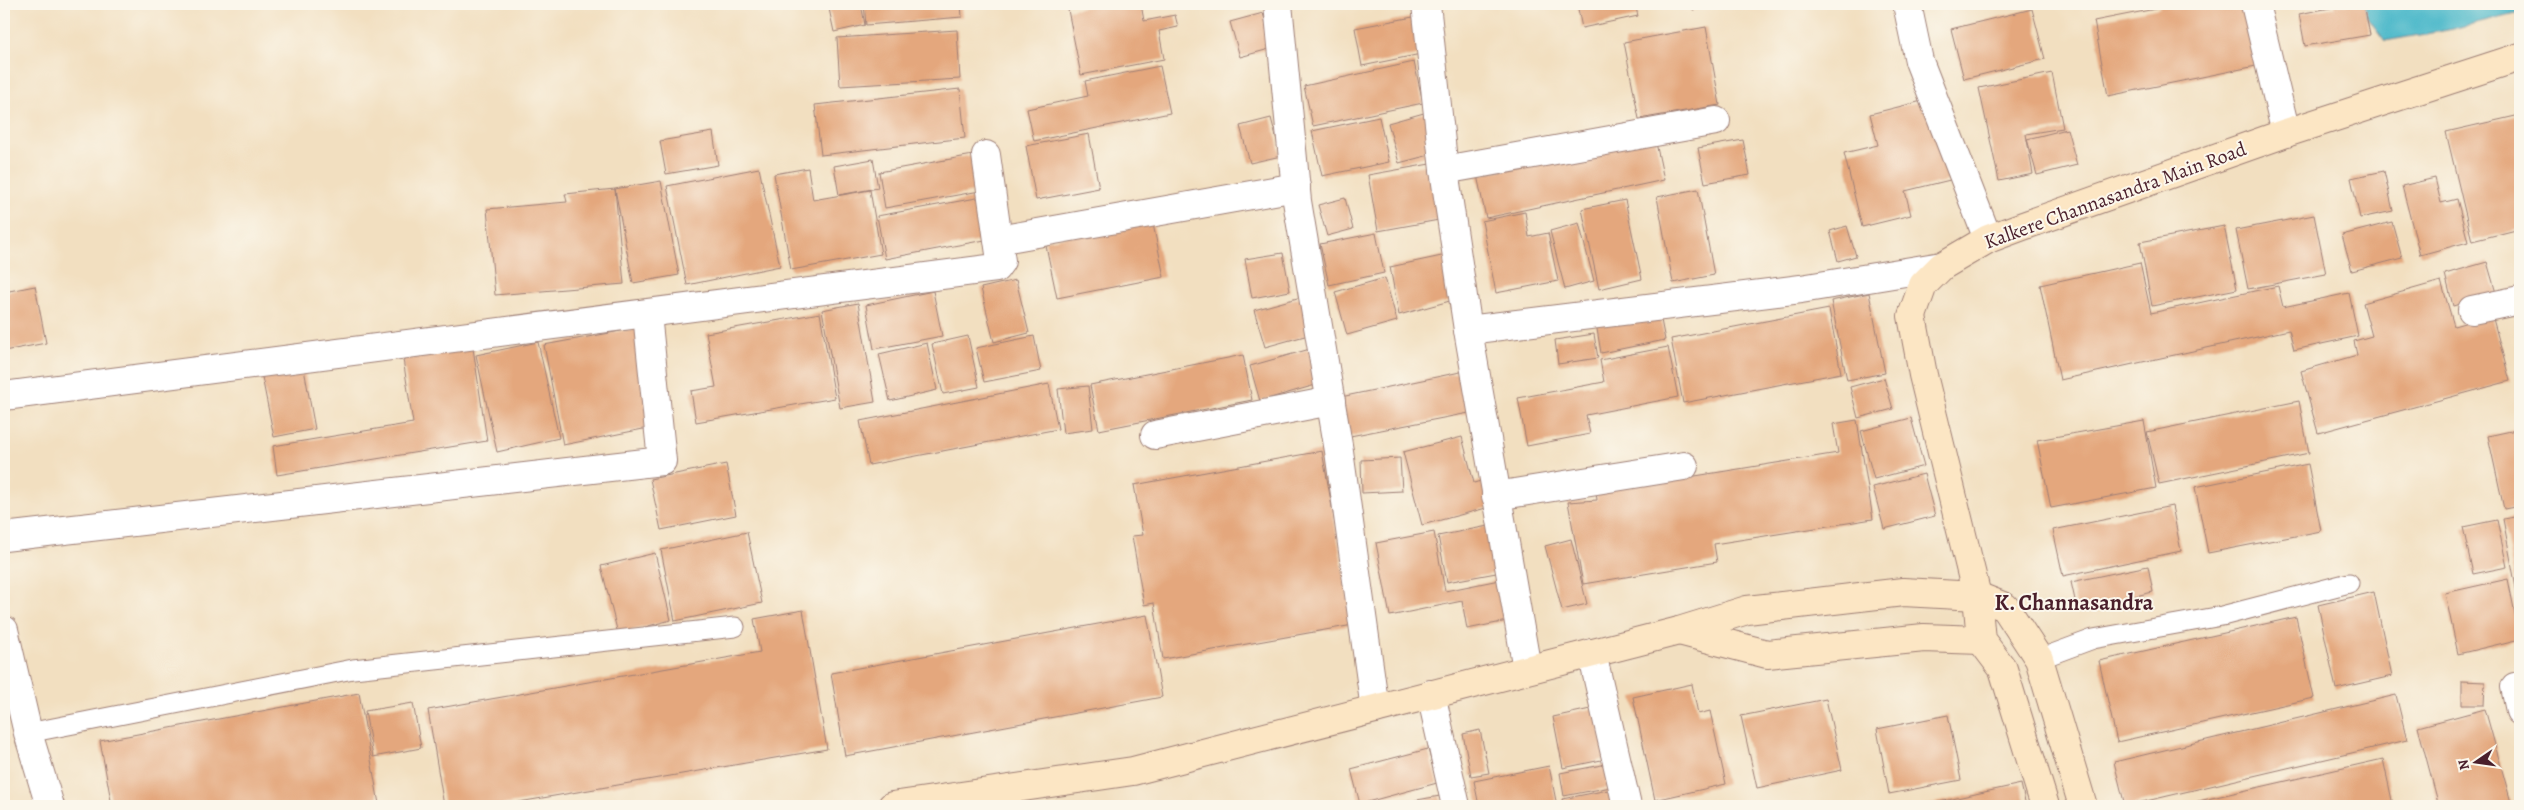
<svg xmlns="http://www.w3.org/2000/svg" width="2524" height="810" font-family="Alegreya,serif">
<rect width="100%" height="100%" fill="#fbf7ec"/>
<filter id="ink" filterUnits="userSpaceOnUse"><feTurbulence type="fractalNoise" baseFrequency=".02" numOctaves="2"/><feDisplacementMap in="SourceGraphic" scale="10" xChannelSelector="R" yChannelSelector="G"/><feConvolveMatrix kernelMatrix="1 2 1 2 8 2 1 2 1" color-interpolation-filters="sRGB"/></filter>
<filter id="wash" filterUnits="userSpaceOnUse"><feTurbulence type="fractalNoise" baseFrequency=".0096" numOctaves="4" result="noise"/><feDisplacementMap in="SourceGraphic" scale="20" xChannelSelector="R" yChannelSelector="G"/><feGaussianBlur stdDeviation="1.12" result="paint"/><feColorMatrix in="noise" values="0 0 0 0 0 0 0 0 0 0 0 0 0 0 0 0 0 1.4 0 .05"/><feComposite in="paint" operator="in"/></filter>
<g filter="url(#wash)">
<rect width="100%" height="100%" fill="#f2dfc0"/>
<polygon fill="#4eb9ca" stroke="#4c6c7a" points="2362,4 2520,4 2520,12 2448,30 2385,41 2365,14"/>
<g id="blocks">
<g fill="#e4a77d">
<polygon points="828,4 861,4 865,25 834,32"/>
<polygon points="864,4 961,4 962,17 866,25"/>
<polygon points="1101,4 1141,4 1144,21 1175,15 1178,27 1159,31 1164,59 1081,75 1068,10"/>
<polygon points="1577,4 1635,4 1638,16 1582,28"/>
<polygon points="1691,4 1715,4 1715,5 1693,10"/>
<polygon points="1957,4 2005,4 2005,6 1957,7"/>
<polygon points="2159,4 2244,4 2256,66 2108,96 2094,21 2160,8"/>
<polygon points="2335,4 2364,4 2370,35 2305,46 2299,14 2335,7"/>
<polygon points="2032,9 2045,59 1964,79 1951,29"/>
<polygon points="1263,13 1273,48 1240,57 1230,22"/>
<polygon points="1413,17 1421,54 1362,66 1355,28"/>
<polygon points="1706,27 1720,105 1639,119 1624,42"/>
<polygon points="957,30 960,79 840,86 837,38"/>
<polygon points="1414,62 1423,103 1313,126 1304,86"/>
<polygon points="1160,66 1170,113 1034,141 1027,109 1088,96 1085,81"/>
<polygon points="2052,73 2063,128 2026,134 2033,174 1999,181 1979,88"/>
<polygon points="960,89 965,138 821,155 815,105"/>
<polygon points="1930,99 1950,180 1905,191 1911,215 1862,227 1844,153 1878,145 1870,114"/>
<polygon points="1431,111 1441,152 1399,163 1388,123"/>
<polygon points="2520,115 2520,229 2472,241 2446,132"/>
<polygon points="1379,117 1389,162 1322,176 1312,131"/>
<polygon points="1271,118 1281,156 1250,163 1240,126"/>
<polygon points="2067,129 2077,165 2037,175 2027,139"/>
<polygon points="713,132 718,165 666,174 660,141"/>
<polygon points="1089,134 1099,188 1036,200 1026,146"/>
<polygon points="1655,138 1664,180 1486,218 1477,175"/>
<polygon points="1743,140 1750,175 1705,183 1698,148"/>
<polygon points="973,155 980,191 885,208 879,172"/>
<polygon points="873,159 878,188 839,195 834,166"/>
<polygon points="1430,164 1439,220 1378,231 1368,175"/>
<polygon points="759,168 780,266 687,285 667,186"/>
<polygon points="808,168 813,200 870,190 881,254 791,270 774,174"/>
<polygon points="2384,171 2393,211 2360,218 2351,178"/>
<polygon points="2435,178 2441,203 2457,199 2468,242 2420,255 2402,186"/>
<polygon points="661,181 679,275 633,283 615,189"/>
<polygon points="615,189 624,284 495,295 487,209 567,202 565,194"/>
<polygon points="1698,189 1714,275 1673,283 1657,197"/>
<polygon points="982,197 990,239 885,259 877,216"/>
<polygon points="1345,198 1353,229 1327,236 1318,205"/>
<polygon points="1625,200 1642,279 1599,289 1582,209"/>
<polygon points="1525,212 1529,237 1548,233 1558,281 1496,293 1482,221"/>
<polygon points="2314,215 2326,274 2248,289 2236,230"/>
<polygon points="1152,219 1164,277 1057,298 1045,241"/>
<polygon points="2392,222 2402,258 2352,271 2342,235"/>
<polygon points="1579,223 1594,281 1565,289 1550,231"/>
<polygon points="1847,226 1856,256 1838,261 1830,231"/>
<polygon points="2224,226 2237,289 2152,306 2140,242"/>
<polygon points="1376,233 1384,273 1329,285 1320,244"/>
<polygon points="1283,253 1290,291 1252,298 1245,259"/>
<polygon points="1451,254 1457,299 1399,315 1390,267"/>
<polygon points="2487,262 2496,293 2453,306 2445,274"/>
<polygon points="2140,263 2151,313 2278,286 2283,307 2349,293 2358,336 2294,350 2289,330 2060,380 2040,285"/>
<polygon points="1385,278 1397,321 1347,335 1335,292"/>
<polygon points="1016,280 1029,333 994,342 981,288"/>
<polygon points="2441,281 2454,326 2492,315 2510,381 2318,433 2301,371 2357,355 2354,341 2372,336 2363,303"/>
<polygon points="35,286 46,343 4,351 4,292"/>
<polygon points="933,291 942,336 874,349 866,305"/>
<polygon points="1869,293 1885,373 1847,380 1831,301"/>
<polygon points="1301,297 1312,334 1265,347 1254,310"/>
<polygon points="858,303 875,402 840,408 822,310"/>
<polygon points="1829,309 1841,373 1683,403 1671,339"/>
<polygon points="1659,310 1665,340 1601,353 1596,323"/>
<polygon points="820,313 835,398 696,422 691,391 716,387 706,333"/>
<polygon points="637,328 653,427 563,445 544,345"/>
<polygon points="1594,334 1598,358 1558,364 1555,340"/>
<polygon points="968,336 979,387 943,394 932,344"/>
<polygon points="1034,336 1041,371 984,382 976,348"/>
<polygon points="538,342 559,438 497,452 476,355"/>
<polygon points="927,343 937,390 890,401 879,354"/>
<polygon points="1668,347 1678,397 1586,415 1590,434 1527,446 1518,398 1604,382 1600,360"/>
<polygon points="473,348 487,441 277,475 273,446 413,423 403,359"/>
<polygon points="1310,349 1319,384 1260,401 1250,366"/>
<polygon points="1243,355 1252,400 1099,430 1090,385"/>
<polygon points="304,369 315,429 274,437 262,377"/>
<polygon points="1465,371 1474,412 1345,437 1336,398"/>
<polygon points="1884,378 1893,409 1858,418 1850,387"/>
<polygon points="1049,384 1058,429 869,465 860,421"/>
<polygon points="1088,386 1093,429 1063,433 1058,389"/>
<polygon points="2299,401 2309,453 2159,484 2147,432"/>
<polygon points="1911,418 1924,466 1874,479 1861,431"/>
<polygon points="1857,420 1873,519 1714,544 1717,562 1583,584 1568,502 1597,500 1596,492 1838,453 1833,424"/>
<polygon points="2144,421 2156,488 2051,508 2037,440"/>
<polygon points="2520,429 2520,506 2504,509 2488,436"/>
<polygon points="1462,437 1474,483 1484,480 1490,507 1422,525 1403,452"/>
<polygon points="1322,451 1353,625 1163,659 1154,603 1144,605 1132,536 1143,535 1134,485"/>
<polygon points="1400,458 1402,491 1362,493 1361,460"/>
<polygon points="726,464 736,515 661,530 650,479"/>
<polygon points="2308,464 2321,531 2208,553 2195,487"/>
<polygon points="1924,474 1935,516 1884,529 1873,487"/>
<polygon points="2172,506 2181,551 2063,576 2053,530"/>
<polygon points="2520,516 2520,604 2519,604 2503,519"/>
<polygon points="2497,520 2507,567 2473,574 2463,527"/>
<polygon points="1498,524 1507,571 1447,582 1438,536"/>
<polygon points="747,532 762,603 675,621 661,550"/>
<polygon points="1434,532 1445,591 1504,579 1512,620 1467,629 1462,601 1390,616 1376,543"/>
<polygon points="1571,539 1587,604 1562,610 1545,546"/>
<polygon points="655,553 671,620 618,634 601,566"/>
<polygon points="2148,566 2153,592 2077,609 2071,582"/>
<polygon points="2508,579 2520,639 2458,654 2445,593"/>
<polygon points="2374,592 2392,676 2336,689 2318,605"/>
<polygon points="803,610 827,749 496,806 444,806 428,710 760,652 754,619"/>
<polygon points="1147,615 1162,697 845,756 831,673"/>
<polygon points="2296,617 2314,698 2117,742 2099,661"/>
<polygon points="2462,681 2485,682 2484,705 2462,705"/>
<polygon points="1692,684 1698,714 1710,711 1726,784 1655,800 1633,697"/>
<polygon points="359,693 379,804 365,806 112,806 100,741"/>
<polygon points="2396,695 2407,740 2125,806 2114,762"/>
<polygon points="1826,699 1842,770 1757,788 1741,716"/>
<polygon points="413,703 421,748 373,757 365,711"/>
<polygon points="1595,708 1606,759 1563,768 1553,717"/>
<polygon points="2485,709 2512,806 2439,806 2418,727"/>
<polygon points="1948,715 1961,780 1889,794 1877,729"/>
<polygon points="1480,730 1489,773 1471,776 1463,734"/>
<polygon points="1428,749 1437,783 1360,804 1351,769"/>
<polygon points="2383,759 2393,805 2181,806 2181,805"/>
<polygon points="1607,764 1611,787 1564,796 1560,773"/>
<polygon points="1549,766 1557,806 1479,806 1474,781"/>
<polygon points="2021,784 2026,806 1925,806 1925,805"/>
<polygon points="1613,789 1616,806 1564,806 1562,799"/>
<polygon points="1440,796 1442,806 1388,806 1388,805"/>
</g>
</g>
</g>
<g filter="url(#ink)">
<use href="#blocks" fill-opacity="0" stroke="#9e7f76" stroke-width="1"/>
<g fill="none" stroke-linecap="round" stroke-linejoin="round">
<g stroke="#9e7f76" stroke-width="21">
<g id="service">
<polyline points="2039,659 2093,639 2222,616 2349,583"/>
<polyline points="28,733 353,669 735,627"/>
</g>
</g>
<g stroke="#9e7f76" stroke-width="30">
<g id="minor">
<polyline points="1278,4 1297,201 1339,451 1375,709"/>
<polyline points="1426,4 1444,170 1468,330 1527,669"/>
<polyline points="1907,4 1919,61 1988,239"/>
<polyline points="2255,4 2286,133"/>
<polyline points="986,155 998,240"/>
<polyline points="1444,170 1716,121"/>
<polyline points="2472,310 2520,300"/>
<polyline points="1468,330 1801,289 1942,266"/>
<polyline points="4,396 996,268 1001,261 998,240 1296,187"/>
<polyline points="1155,435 1331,401"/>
<polyline points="1496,496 1684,466"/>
<polyline points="4,537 662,461 647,314"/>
<polyline points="4,630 28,733 50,806"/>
<polyline points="1592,653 1627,806"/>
<polyline points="2520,686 2515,687 2520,711"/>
<polyline points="1431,694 1456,806"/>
</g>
</g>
<g stroke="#9e7f76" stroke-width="30">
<g id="secondary">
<polyline points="1679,631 1767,654 1924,638 1981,640"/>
<polyline points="892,806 1133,771 1679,631 1747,610 1903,592 1977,596 2005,607 2039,659 2083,806"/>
<polyline points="2045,806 2003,669 1981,640 1977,596 1923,375 1912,316 1923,285 1942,266 1988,239 2023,226 2286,133 2520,57"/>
</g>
</g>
<use href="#service" stroke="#fff" stroke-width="19"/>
<use href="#minor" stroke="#fff" stroke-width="28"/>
<use href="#secondary" stroke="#fce6c4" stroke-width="28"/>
</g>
</g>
<g text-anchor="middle" stroke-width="4" stroke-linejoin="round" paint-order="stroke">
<g font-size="20" fill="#4a1f2b" stroke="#fbf7ec">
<text transform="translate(2115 195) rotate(-20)" y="7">Kalkere Channasandra Main Road</text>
</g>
<g font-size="22" font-weight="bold" fill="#4a1f2b" stroke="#fbf7ec">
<text x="2074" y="610">K. Channasandra</text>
</g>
</g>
<rect width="2524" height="810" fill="none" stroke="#fbf7ec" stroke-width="20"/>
<g transform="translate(2476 762) rotate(257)" stroke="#fbf7ec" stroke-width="4" paint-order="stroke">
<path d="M0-4L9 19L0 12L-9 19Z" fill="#4a1f2b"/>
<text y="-8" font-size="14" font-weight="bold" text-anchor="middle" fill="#4a1f2b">N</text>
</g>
</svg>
